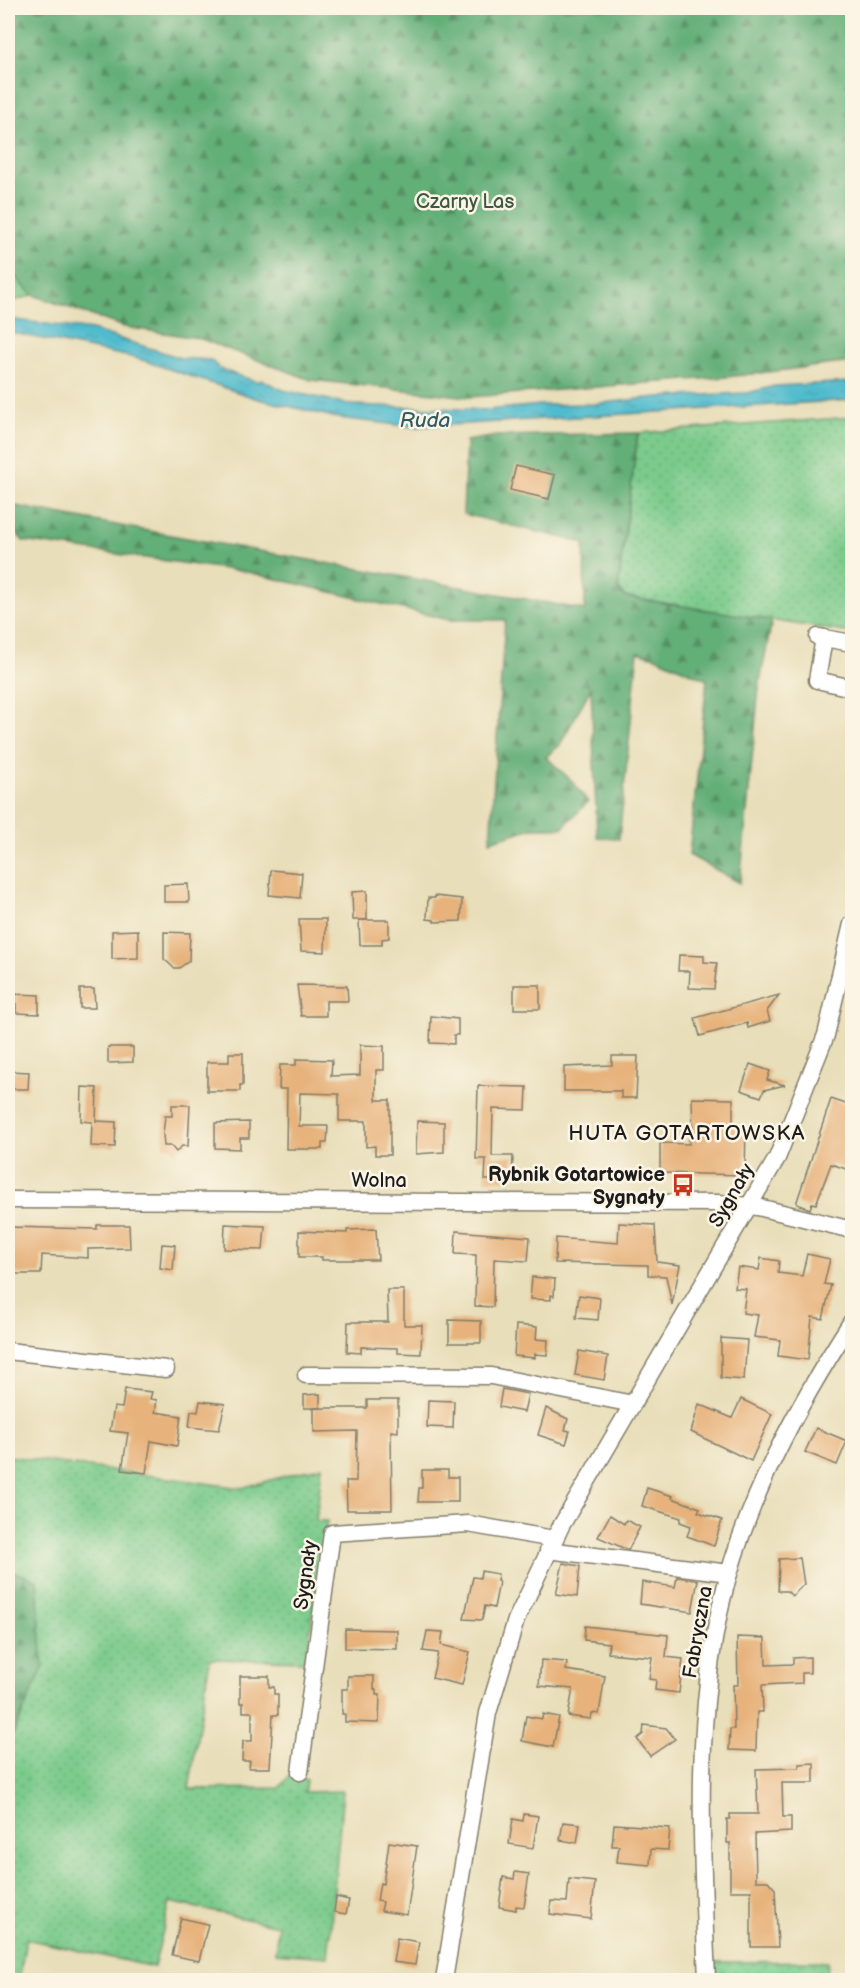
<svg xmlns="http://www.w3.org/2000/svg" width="860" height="1988" font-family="'Balsamiq Sans',sans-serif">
<defs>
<pattern id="grass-dots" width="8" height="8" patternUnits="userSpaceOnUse" patternTransform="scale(1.5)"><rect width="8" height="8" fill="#7bcb8c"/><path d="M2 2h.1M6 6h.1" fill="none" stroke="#6aae78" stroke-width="1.8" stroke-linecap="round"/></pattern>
<pattern id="forest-firs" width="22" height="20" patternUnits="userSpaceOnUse" patternTransform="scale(1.5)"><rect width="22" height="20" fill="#64af78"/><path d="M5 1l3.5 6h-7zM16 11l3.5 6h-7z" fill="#528e62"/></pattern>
<pattern id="water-ripples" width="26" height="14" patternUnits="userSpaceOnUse" patternTransform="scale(1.5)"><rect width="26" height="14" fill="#50bbcd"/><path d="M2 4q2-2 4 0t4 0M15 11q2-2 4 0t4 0" fill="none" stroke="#45a0af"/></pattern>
</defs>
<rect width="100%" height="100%" fill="#fcf5e5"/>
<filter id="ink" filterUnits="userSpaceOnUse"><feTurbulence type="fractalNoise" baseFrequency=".0167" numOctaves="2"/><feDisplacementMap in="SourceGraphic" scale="12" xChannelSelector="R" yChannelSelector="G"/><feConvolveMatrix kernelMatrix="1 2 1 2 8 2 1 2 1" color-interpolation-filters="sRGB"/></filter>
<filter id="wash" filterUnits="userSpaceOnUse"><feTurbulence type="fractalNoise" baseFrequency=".008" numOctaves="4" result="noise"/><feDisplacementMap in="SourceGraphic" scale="24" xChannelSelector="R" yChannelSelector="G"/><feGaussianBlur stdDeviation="1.35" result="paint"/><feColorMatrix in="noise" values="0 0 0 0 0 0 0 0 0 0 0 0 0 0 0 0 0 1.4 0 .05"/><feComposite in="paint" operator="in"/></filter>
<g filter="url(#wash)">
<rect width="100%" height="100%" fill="#e8deb9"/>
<g fill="url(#grass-dots)" stroke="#4c7454" stroke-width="1.5">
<polygon points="8,269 33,295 8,303"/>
<polygon points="852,417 852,633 625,597 618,587 638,433"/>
<polygon points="8,1456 241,1488 322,1466 316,1521 327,1521 306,1661 210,1659 189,1789 279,1788 291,1774 307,1780 305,1792 343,1791 328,1957 275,1953 278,1926 170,1902 154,1967 26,1939 19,1980 8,1980 8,1744 23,1713 37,1580 8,1570"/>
<polygon points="828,1961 827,1980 714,1980 712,1962"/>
</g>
<g fill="url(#forest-firs)" stroke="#40664a" stroke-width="1.5">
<polygon points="8,8 852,8 852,362 726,377 470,397 311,380 198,338 124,327 33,295 8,269"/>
<path d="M638,433L618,588L625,597L772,620L759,687L740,883L689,855L707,680L658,658L638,652L619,839L597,837L591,688L560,745L546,757L572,781L588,802L562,828H533L490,841L505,620H449L247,572L23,541L8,523V509L16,506C205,543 396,574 585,610L584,543L463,514L466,441L497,436Z"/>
<polygon points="8,1570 37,1580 43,1668 8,1744"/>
</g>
<polygon fill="url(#water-ripples)" stroke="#366c74" stroke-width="1.5" points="8,319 92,330 181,358 211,360 220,369 257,382 262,380 283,390 352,405 487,410 541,405 594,404 657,397 747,393 775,386 852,382 852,400 416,427 338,418 258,399 136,358 8,332"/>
<g id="blocks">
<g fill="#e7b27c">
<polygon points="516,466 555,475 549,499 510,490"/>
<polygon points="271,870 302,873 300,898 269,895"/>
<polygon points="188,884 189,902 164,902 164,885"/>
<polygon points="367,891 367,920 353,920 352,892"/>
<polygon points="435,896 462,899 461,921 434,922 434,920 427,919 428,898 435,898"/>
<polygon points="299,919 326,919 325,952 301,951"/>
<polygon points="359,920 389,920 389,938 382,939 382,945 360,945"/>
<polygon points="138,930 138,958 112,959 112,931"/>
<polygon points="164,932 190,933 189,961 179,968 174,968 164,959"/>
<polygon points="679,955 704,956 704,962 717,963 714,989 689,988 690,971 678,971"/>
<polygon points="297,985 347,986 348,1001 326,1001 326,1016 301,1016"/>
<rect x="514" y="985" width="26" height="24"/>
<polygon points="80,989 94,989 95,1008 80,1008"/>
<polygon points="16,994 39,995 39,1014 16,1013"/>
<polygon points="779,995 767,1011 770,1021 748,1028 747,1023 700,1036 695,1018"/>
<polygon points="431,1016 458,1019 458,1035 454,1035 454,1044 430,1043"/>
<polygon points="360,1045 384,1046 384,1070 376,1070 376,1100 390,1100 390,1155 375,1155 375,1146 366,1147 366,1121 339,1121 339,1094 300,1093 299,1126 328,1126 327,1143 322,1143 322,1149 286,1149 287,1089 279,1089 280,1065 296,1065 296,1059 332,1060 331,1076 360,1075"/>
<polygon points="108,1047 133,1047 133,1062 108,1063"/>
<polygon points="229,1053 243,1053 243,1085 240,1085 240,1091 207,1091 207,1062 229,1062"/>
<polygon points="612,1056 638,1056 636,1098 621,1098 621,1091 564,1091 564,1067 612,1065"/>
<polygon points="750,1064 770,1071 767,1080 785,1085 764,1090 761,1097 741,1090"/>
<polygon points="8,1071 29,1072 28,1089 8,1089"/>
<polygon points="478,1086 527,1087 526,1110 493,1109 492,1156 513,1156 512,1180 485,1180 486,1159 476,1159"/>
<polygon points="82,1087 97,1088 96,1121 116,1122 115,1147 91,1146 92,1122 81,1121"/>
<polygon points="692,1098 733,1099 733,1127 746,1128 745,1175 660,1173 660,1143 689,1144 689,1132 693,1133"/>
<polygon points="831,1099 852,1106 852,1132 847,1147 852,1149 852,1171 831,1164 816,1204 812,1203 810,1209 797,1204 797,1201"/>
<polygon points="172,1105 190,1105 188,1146 182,1146 176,1152 171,1146 164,1146 163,1134 165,1116 172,1116"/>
<polygon points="417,1121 444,1122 444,1152 416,1154"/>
<polygon points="249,1122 249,1138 240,1138 240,1149 215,1148 215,1123"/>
<polygon points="619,1223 655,1225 657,1262 680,1265 672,1305 666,1276 648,1275 648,1265 555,1263 556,1238 618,1243"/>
<polygon points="225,1224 265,1226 263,1250 224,1249"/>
<polygon points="97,1225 129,1225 130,1248 88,1249 88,1258 42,1255 41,1274 8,1274 8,1227 97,1229"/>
<polygon points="376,1229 378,1260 322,1260 322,1257 299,1257 299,1231 347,1233 347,1230"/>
<polygon points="456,1231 530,1237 528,1261 494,1259 493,1307 475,1306 476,1255 455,1254"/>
<polygon points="162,1244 175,1245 173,1270 160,1268"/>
<polygon points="807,1254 830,1259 824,1284 831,1285 823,1319 812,1317 808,1360 778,1356 780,1340 754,1337 758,1315 743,1313 746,1289 735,1288 738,1267 759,1270 761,1258 779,1261 778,1273 802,1276"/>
<polygon points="532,1277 555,1279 554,1296 551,1295 551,1300 530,1299"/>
<polygon points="387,1290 404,1290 404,1325 422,1325 421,1354 398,1353 398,1348 361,1347 361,1353 347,1352 348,1322 388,1322"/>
<polygon points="579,1295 600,1298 598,1320 576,1318"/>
<polygon points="449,1320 481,1321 481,1343 449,1343"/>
<polygon points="516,1325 537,1327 536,1339 548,1340 547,1355 535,1354 535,1358 514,1356"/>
<polygon points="721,1338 747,1340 744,1380 721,1378"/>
<polygon points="579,1351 608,1356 604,1380 575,1375"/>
<polygon points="125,1389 152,1392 150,1399 157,1400 155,1412 181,1416 177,1446 151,1441 146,1473 122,1470 128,1433 110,1431 114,1407 122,1408"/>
<polygon points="502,1389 528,1394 524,1412 499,1407"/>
<polygon points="320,1394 320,1408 304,1408 304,1395"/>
<polygon points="741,1399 772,1414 751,1461 691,1432 699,1404 732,1418"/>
<polygon points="367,1400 398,1400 398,1432 391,1431 392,1510 347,1510 346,1481 356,1481 357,1431 314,1432 314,1408 367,1408"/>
<polygon points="428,1400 454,1401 453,1428 427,1427"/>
<polygon points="200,1401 225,1404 219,1430 189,1427 191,1411 198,1412"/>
<polygon points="546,1408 568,1419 565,1430 570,1431 566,1444 538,1435"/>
<polygon points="816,1428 847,1441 837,1465 805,1452"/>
<polygon points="422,1470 448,1470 448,1477 458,1477 458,1502 418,1502 419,1488 422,1488"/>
<polygon points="647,1488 673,1496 672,1498 700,1508 698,1512 722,1520 714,1546 687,1536 691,1526 680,1522 681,1518 642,1506"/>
<polygon points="610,1515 624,1524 626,1520 640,1527 628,1550 598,1537"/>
<polygon points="800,1558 804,1584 792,1596 787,1591 778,1591 779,1559"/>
<polygon points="563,1563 580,1566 577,1597 556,1594"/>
<polygon points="481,1571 498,1574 497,1581 499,1582 494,1608 485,1606 482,1620 464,1619 473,1577 480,1578"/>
<polygon points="677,1577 698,1580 692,1612 640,1604 642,1582 675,1587"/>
<polygon points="585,1626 668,1635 666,1657 683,1659 679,1693 655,1690 656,1680 649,1679 652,1657 608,1653 609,1643 584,1640"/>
<polygon points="345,1629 397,1630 397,1649 345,1648"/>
<polygon points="427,1631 443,1632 441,1645 470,1652 462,1685 432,1678 438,1653 423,1651"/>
<polygon points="737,1637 765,1638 766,1665 793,1664 793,1658 810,1657 810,1673 802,1673 802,1683 762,1685 763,1712 757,1712 756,1751 729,1750 730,1729 734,1729 733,1685 738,1685"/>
<polygon points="541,1660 567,1662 566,1670 605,1676 599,1714 592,1713 591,1719 568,1716 573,1689 539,1686"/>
<polygon points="240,1676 269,1676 269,1687 274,1687 274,1694 278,1694 278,1715 273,1715 270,1768 249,1768 250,1761 242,1761 243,1741 252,1741 252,1712 243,1712 243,1703 240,1703"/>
<polygon points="348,1676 374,1676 374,1689 376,1690 376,1695 380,1695 379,1723 345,1722 345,1714 342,1714 342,1689 348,1689"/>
<polygon points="543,1714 559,1717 553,1747 522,1741 526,1716 542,1719"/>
<polygon points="644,1725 666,1728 675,1739 650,1756 637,1739 643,1734"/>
<polygon points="814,1763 814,1783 782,1783 783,1817 791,1817 791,1832 755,1834 756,1881 768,1881 775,1889 778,1947 751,1947 751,1891 730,1891 730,1843 727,1843 727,1819 730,1819 730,1814 758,1814 756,1769 799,1768 799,1764"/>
<polygon points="524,1814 538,1816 533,1848 509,1844 513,1819 523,1821"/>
<polygon points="563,1822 580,1824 577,1843 560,1840"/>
<polygon points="614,1824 670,1828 668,1850 651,1849 650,1865 617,1862 619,1846 612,1846"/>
<polygon points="389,1842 417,1846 407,1915 381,1911 383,1902 377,1901 380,1883 383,1884"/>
<polygon points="515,1872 529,1874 524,1907 516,1906 516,1910 499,1907 503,1877 514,1879"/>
<polygon points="569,1879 595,1882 591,1919 550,1914 551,1901 567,1902"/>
<polygon points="336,1897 349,1900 346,1914 334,1912"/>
<polygon points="181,1918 208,1924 199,1961 172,1955"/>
<polygon points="397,1938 419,1942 415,1965 393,1962"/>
</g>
</g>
</g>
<g filter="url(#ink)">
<use href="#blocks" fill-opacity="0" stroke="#827d6a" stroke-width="1.5"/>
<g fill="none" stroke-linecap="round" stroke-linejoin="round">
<g stroke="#827d6a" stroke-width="19">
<g id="minor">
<polyline points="818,637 852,643"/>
<polyline points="824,638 817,680 852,688"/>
<polyline points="8,1200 718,1203 758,1207 852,1230"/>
<polyline points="8,1351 166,1369"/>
<polyline points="306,1375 491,1376 633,1404"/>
<polyline points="548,1550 729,1573"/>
<polyline points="300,1772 332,1533 468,1524 554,1539"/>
<polyline points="444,1980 488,1713 516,1620 561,1526 777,1158 826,1035 852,924"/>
<path d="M707,1980C702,1855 693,1723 722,1600C746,1500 797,1406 852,1321"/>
</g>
</g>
<use href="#minor" stroke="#fff" stroke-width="16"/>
</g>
</g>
<defs>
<g id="bus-bare" transform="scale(1.8)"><path d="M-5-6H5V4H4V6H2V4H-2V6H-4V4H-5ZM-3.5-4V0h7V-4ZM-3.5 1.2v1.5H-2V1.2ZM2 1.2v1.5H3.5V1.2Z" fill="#c8321e" stroke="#fcf5e5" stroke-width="2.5" paint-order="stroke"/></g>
</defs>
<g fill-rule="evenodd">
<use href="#bus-bare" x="683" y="1185"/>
</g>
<g text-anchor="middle" stroke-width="5" stroke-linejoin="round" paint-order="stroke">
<g font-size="20" fill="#3d5943" stroke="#fcf5e5">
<text x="465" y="208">Czarny Las</text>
</g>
<g font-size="20" font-weight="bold" fill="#1c1c1c" stroke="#fcf5e5" text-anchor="end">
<text x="665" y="1181">Rybnik Gotartowice<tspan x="665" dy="23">Sygnały</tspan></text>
</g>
<g font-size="20" fill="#1c1c1c" stroke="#fcf5e5">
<text x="379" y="1187">Wolna</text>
<text transform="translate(731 1195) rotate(-60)" y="7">Sygnały</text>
<text transform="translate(305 1575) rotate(-82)" y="7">Sygnały</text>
<text transform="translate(697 1632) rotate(-80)" y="7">Fabryczna</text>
</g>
<g font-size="21" font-style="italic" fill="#315c63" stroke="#fcf5e5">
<text x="425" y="427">Ruda</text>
</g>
<g font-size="21" letter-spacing="1.5" fill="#1c1c1c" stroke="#fcf5e5">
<text x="687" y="1140">HUTA GOTARTOWSKA</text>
</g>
</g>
<rect width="860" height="1988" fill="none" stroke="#fcf5e5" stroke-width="30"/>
</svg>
